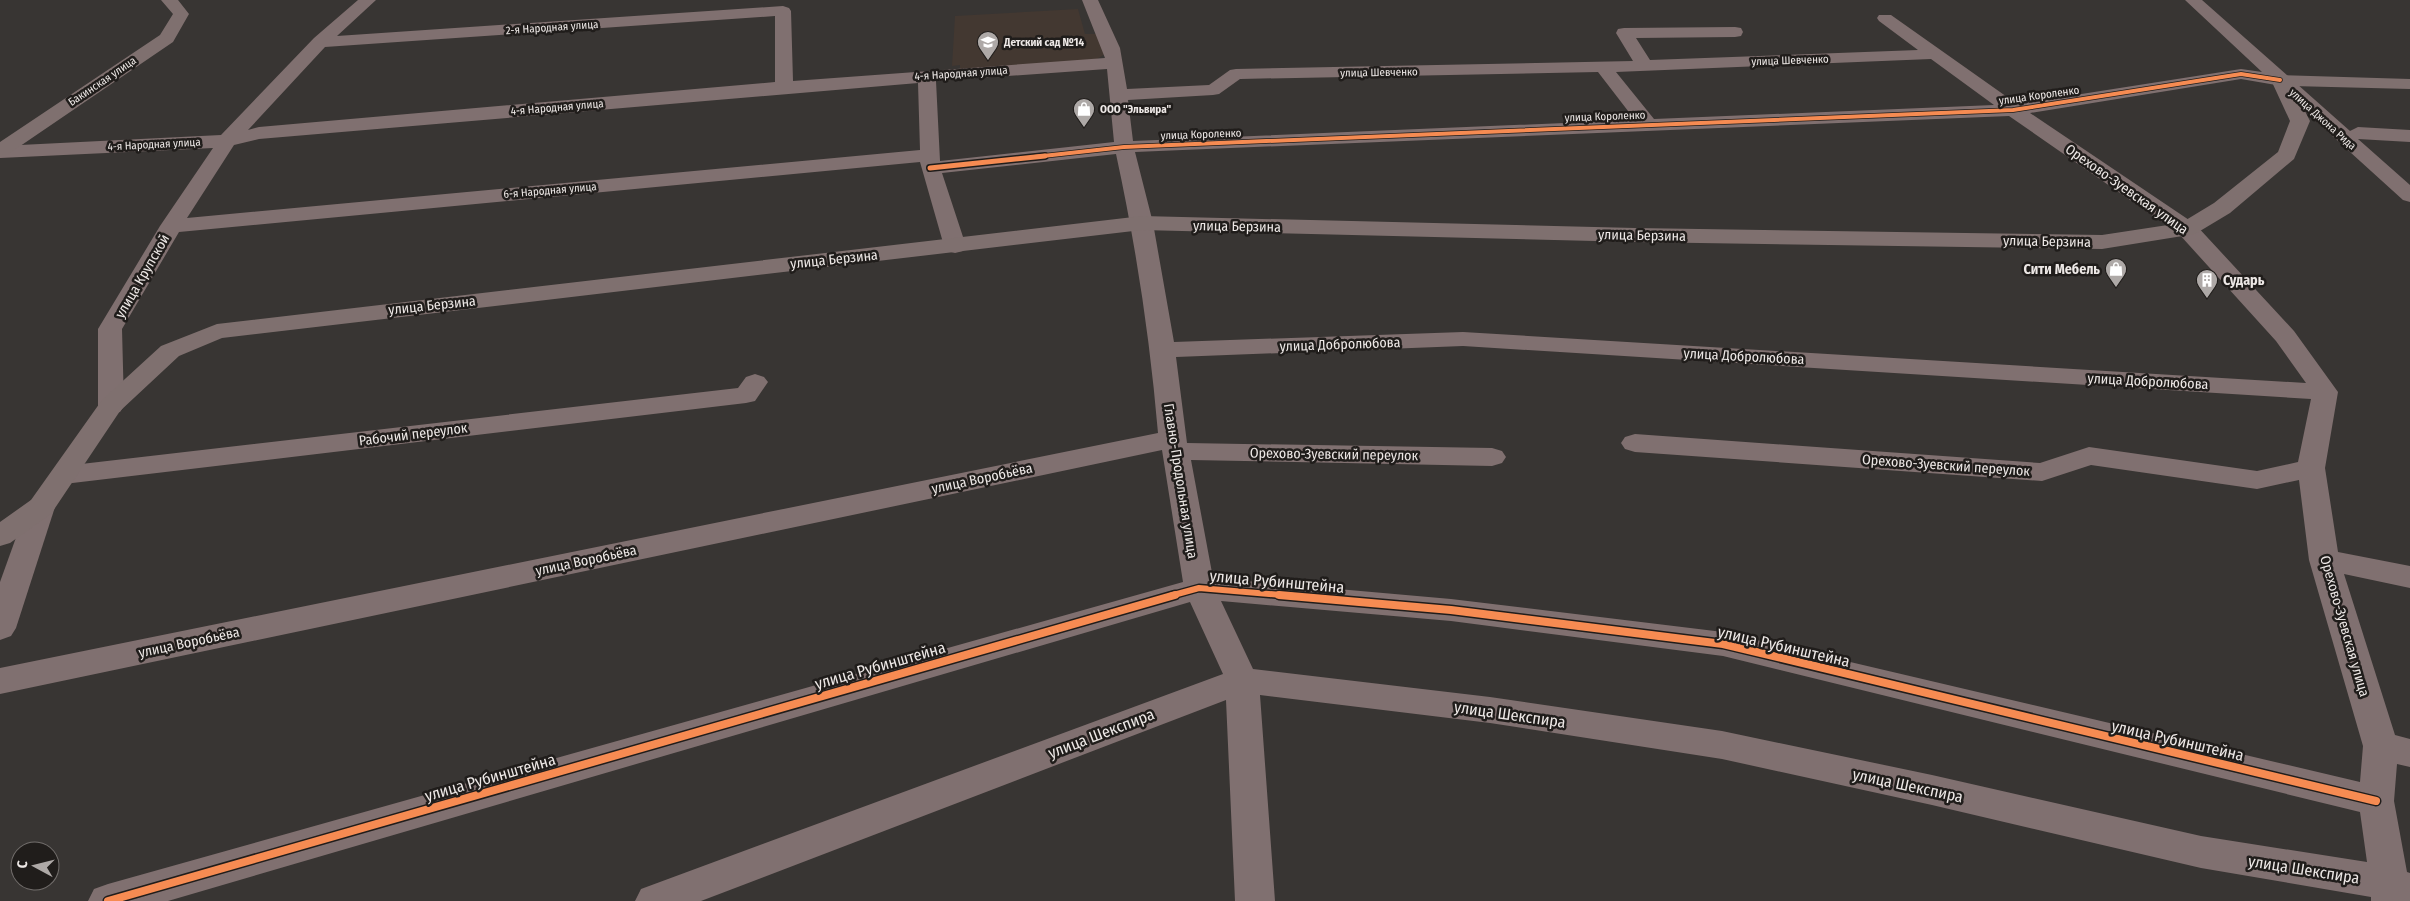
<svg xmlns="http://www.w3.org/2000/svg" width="2410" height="901" font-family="'Fira Sans Condensed',sans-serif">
<rect width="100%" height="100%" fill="#383533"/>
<polygon fill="#433831" points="1078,9 1085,34 1099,34 1105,54 1094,61 960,69 960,65 952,66 955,16"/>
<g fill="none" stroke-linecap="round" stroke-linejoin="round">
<g fill="#807070" fill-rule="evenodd">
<path d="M358,0H376L337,36L783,6L789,8L791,11L793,81L1105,58L1082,0H1098L1120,48L1127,89L1209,85L1230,70L1236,69L1633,61L1616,33L1618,29L1624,28L1735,27L1741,28L1743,32L1741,36L1735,37L1636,38L1650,60L1918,50L1879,21L1877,18L1879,15H1891L2017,104L2241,69L2262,72L2185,0H2202L2350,131L2358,127L2410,130V142L2358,139L2410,185V202L2403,200L2276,85L2241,79L2030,113L2195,224L2294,331L2338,392L2325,468L2338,552L2410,566V588L2344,574L2395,735L2410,739V767L2397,764L2394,801L2407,872L2410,873V901H2371V897L2201,868L1932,805L1722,759L1490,723L1260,695L1275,901H1235L1226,700L701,901H635L641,889L1223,674L1190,602L168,901H88L94,889L108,884L1183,582L1162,450L0,694V668L1158,433C1150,339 1136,246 1116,154L942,173L966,246L963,251L955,253L947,251L944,246L920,162L179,232L122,329L124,406L120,412L111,414L102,412L98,406V329L160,226L213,148L0,158V146L221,135L314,38ZM775,16V82L259,127L248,130L325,47ZM1931,59L1994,105L1654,119L1616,72ZM1107,69L1114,142L940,161L936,81ZM1598,72L1635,120L1133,141L1128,100L1213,95L1219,94L1240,79ZM918,83L920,150L187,218L234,145L259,139ZM2009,116L2179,234L2276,341L2306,383L1463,332L1174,342L1153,223L1135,152ZM1463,346L2311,399L2298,462L2257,471L2089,447L2040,463L1635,434L1625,437L1621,443L1625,449L1635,452L2042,481L2091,465L2257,489L2299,480L2309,560L2363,746L2360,782L1723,632L1451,599L1213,578L1191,460L1492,466L1502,463L1506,457L1502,451L1492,448L1187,443L1176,357ZM1221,601L1451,621L1723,656L2360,812L2367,862L2201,836L1932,775L1722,731L1490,697L1253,669Z"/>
<polygon points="755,374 764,377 768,382 755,401 746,403 64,484 54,481 50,475 54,469 64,466 738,388 746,377"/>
<polygon points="41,497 51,500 55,507 16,628 11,636 0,640 0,582 27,507 31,500"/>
</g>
<g fill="#7f706f" fill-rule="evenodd">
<polygon points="161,0 178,0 189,14 173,42 7,155 0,157 0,142 160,35 173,14"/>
<polygon points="2280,75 2410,79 2410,89 2292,86 2310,121 2294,159 2230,213 2195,234 2102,249 1635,242 1142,230 222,338 179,356 120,411 51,514 10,543 0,546 0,522 31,500 102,400 161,346 217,324 1142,216 1635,228 2102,235 2181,223 2214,203 2278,152 2290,121 2271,80 2274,76"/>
</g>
<g stroke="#201d1b" stroke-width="5.5">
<polyline id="cycleway-far3" points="1034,157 1124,147 2013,110 2241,74 2280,80"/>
</g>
<g stroke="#201d1b" stroke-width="8">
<polyline id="cycleway-far2" points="930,168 1045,156"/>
</g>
<g stroke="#201d1b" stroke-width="9">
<polyline id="cycleway-far1" points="1170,596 1199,588 1294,596"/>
</g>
<g stroke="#201d1b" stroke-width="11">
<g id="cycleway">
<polyline points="1279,595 1451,610 1723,644 2376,801"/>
<polyline points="108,901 1175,595"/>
</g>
</g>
<use href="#cycleway-far3" stroke="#f68b52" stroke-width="4"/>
<use href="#cycleway-far2" stroke="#f68b52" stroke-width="5"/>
<use href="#cycleway-far1" stroke="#f68b52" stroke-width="6"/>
<use href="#cycleway" stroke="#f68b52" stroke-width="8"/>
</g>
<defs>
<g id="school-pin" transform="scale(1.125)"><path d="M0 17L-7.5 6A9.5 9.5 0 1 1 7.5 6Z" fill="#aea9a7" stroke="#201d1b"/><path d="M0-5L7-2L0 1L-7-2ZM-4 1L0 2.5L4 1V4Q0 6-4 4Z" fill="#fff"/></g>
<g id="shop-pin" transform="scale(1.125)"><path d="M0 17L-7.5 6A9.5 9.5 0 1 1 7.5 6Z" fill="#aea9a7" stroke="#201d1b"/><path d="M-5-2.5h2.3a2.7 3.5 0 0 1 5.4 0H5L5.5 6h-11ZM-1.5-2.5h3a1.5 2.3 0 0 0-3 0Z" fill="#fff"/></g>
<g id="building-pin" transform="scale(1.125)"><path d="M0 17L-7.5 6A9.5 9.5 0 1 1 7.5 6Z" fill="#aea9a7" stroke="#201d1b"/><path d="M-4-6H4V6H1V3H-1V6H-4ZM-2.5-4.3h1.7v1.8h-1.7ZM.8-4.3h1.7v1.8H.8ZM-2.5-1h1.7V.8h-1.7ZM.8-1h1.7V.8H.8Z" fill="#fff"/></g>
</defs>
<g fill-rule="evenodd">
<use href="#school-pin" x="988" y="42"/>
<use href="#shop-pin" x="1084" y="109"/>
<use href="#shop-pin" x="2116" y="269"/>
<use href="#building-pin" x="2207" y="280"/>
</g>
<g text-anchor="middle" stroke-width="5" stroke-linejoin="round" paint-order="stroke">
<g font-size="11" fill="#ede8e6" stroke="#201d1b">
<text transform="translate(552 27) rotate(-4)" y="4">2-я Народная улица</text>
<text transform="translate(1790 60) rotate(-2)" y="4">улица Шевченко</text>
<text transform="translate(1379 72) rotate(-1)" y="4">улица Шевченко</text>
<text transform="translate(961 73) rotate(-4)" y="4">4-я Народная улица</text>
<text transform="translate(102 81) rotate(-34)" y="4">Бакинская улица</text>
<text transform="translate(2039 95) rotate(-8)" y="4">улица Короленко</text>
<text transform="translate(557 107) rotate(-5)" y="4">4-я Народная улица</text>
<text transform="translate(1605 116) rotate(-2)" y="4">улица Короленко</text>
<text transform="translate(2323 119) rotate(42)" y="4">улица Джона Рида</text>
<text transform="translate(1201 134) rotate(-2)" y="4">улица Короленко</text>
<text transform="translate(154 144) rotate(-3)" y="4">4-я Народная улица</text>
<text transform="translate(550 190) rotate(-5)" y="4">6-я Народная улица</text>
</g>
<g font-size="11" font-weight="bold" fill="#ede8e6" stroke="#201d1b" text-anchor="start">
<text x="1004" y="46">Детский сад №14</text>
<text x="1100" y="113">ООО "Эльвира"</text>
</g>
<g font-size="14" fill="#ede8e6" stroke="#201d1b">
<text transform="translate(2127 189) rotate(35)" y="5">Орехово-Зуевская улица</text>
<text transform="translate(1237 226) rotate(1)" y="5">улица Берзина</text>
<text transform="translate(1642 235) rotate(1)" y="5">улица Берзина</text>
<text transform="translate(2047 241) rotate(1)" y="5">улица Берзина</text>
<text transform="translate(834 259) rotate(-6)" y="5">улица Берзина</text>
<text transform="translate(142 276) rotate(-60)" y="5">улица Крупской</text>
<text transform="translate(432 305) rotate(-6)" y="5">улица Берзина</text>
<text transform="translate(1340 344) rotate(-2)" y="5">улица Добролюбова</text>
<text transform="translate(1744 356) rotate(3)" y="5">улица Добролюбова</text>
<text transform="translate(2148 381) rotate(3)" y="5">улица Добролюбова</text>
<text transform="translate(413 434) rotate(-7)" y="5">Рабочий переулок</text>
<text transform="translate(1334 454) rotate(1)" y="5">Орехово-Зуевский переулок</text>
<text transform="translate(1946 465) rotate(4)" y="5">Орехово-Зуевский переулок</text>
<text transform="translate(982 478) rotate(-12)" y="5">улица Воробьёва</text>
<text transform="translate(1181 481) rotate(81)" y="5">Главно-Продольная улица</text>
<text transform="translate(586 560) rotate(-12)" y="5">улица Воробьёва</text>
<text transform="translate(2345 626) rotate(74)" y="5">Орехово-Зуевская улица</text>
<text transform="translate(189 642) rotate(-12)" y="5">улица Воробьёва</text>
</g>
<g font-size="14" font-weight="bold" fill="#ede8e6" stroke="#201d1b" text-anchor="end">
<text x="2100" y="274">Сити Мебель</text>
<text x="2223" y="285" text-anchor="start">Сударь</text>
</g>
<g font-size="16" fill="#ede8e6" stroke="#201d1b">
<text transform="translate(1277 581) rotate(5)" y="6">улица Рубинштейна</text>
<text transform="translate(1784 646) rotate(13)" y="6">улица Рубинштейна</text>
<text transform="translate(880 665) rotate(-16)" y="6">улица Рубинштейна</text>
<text transform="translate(1510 714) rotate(8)" y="6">улица Шекспира</text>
<text transform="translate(1101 733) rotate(-21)" y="6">улица Шекспира</text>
<text transform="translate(2178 740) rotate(13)" y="6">улица Рубинштейна</text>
<text transform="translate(490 777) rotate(-16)" y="6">улица Рубинштейна</text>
<text transform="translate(1908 785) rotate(12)" y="6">улица Шекспира</text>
<text transform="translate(2304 869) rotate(9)" y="6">улица Шекспира</text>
</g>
</g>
<g transform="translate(35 866) rotate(277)"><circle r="24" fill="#201d1b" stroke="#726e6c"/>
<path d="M0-4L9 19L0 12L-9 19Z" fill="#aea9a7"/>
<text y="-8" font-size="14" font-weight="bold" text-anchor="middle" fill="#ede8e6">С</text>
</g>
</svg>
